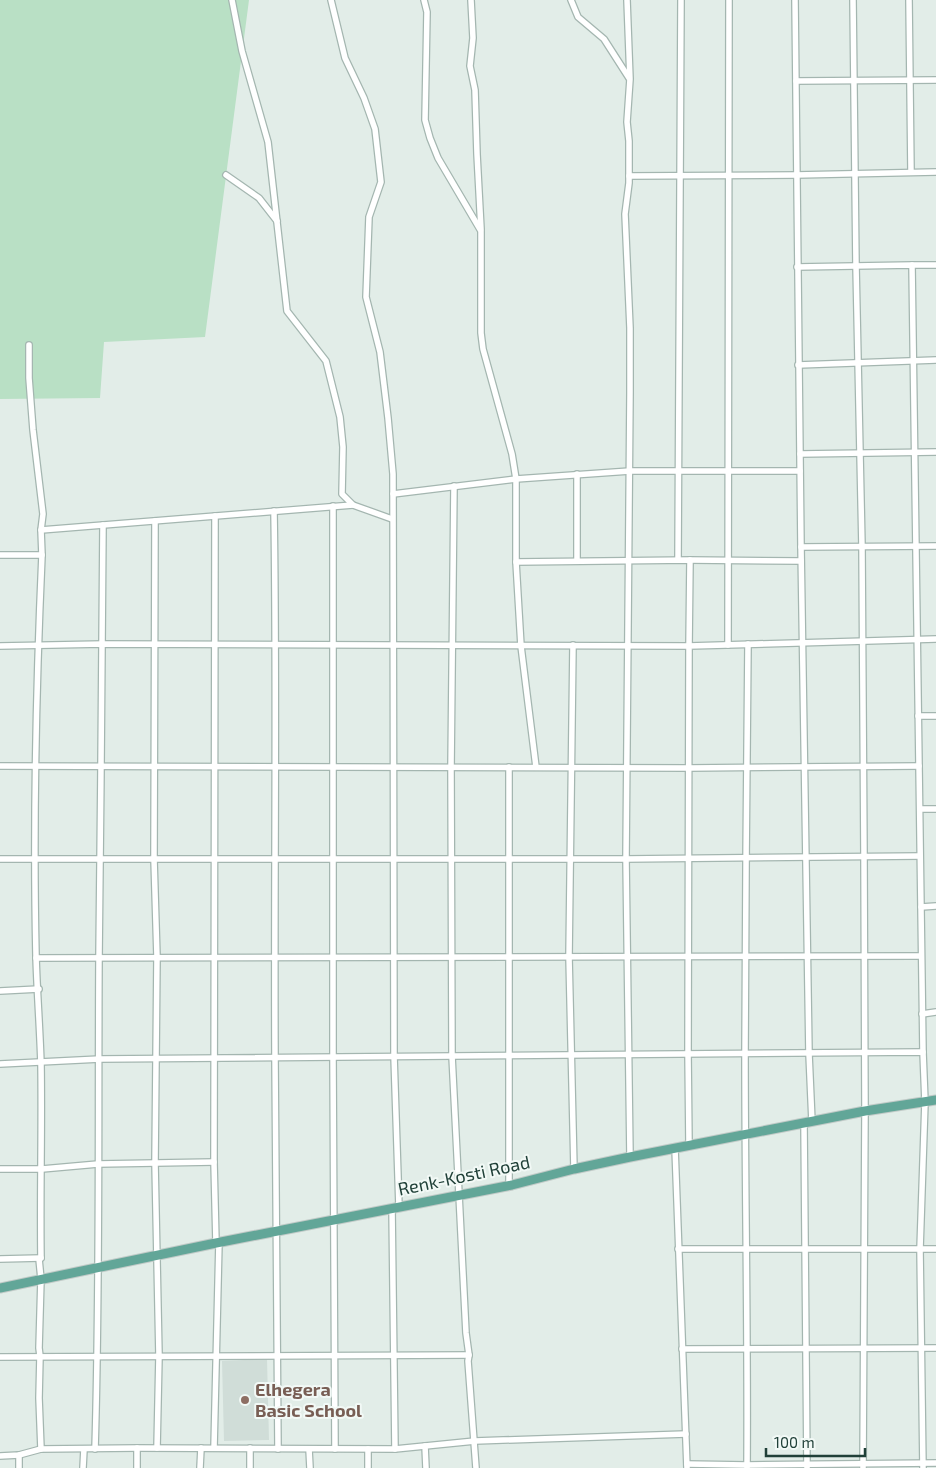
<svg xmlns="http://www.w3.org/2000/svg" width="936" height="1468" font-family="'Exo 2',sans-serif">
<rect width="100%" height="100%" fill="#e2ede8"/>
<polygon fill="#d0ddd8" points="267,1359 269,1440 224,1441 222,1361"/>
<polygon fill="#b9e0c5" points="0,0 249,0 205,337 104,342 100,398 0,399"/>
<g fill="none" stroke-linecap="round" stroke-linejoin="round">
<g stroke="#a4b6b0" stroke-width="8">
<g id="minor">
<polyline points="232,0 242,51 268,142 287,311 326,361 340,417 343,447 342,494 353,505 392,519"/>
<polyline points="331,0 345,58 364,98 375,129 381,182 369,217 366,297 380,352 388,418 393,474 394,1056 399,1207"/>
<polyline points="424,0 427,12 425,120 430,138 438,158 481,231 481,333 483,349 512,454 516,479 516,562 521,646 536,767"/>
<polyline points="471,0 473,38 470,66 475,90 477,154 481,229"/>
<polyline points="571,0 578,17 604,39 629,78"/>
<polyline points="627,0 630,79 627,122 629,141 629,183 625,214 630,328 630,393 626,859 630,1157"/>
<polyline points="795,0 801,547"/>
<polyline points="853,0 856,266 862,547 864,857 865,1111 863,1468"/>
<polyline points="909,0 911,172"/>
<polyline points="796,81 936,80"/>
<polyline points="226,175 259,198 277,221"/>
<polyline points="629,176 796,175 936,172"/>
<polyline points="912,265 936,265"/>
<polyline points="797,267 912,265 923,1052"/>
<path d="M29,345V378L33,430L43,514L41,530L42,555C36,689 33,822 36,956C37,992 40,1029 41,1065C42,1130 40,1194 41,1258L39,1259L41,1279L39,1348L40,1356L39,1398L41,1449"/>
<polyline points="798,365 936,360"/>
<polyline points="800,454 936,452"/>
<polyline points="454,486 451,767 452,1056 466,1333 469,1355 468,1361 476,1468"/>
<polyline points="393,494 516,479 630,471 800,471"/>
<polyline points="333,506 333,1057 335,1449"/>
<path d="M274,511C277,693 274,875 275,1058C276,1188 278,1318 278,1449"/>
<polyline points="215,516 214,1162 216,1243"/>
<polyline points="155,521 154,859 157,957 155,1163 159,1356 157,1448"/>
<polyline points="41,530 353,505"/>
<polyline points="0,555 42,555"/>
<polyline points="678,560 681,0"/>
<polyline points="690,560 801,561"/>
<polyline points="577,561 577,474"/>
<polyline points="573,645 569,957 574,1169"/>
<polyline points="728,645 729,0"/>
<polyline points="0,646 103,644 689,646 690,560 516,562"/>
<polyline points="918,716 936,716"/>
<polyline points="0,766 689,768 919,766"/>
<polyline points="509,767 509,1185"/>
<polyline points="920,809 936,809"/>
<polyline points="0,859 626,859 920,856"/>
<polyline points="921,907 936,906"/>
<polyline points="36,958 921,956"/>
<polyline points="0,991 39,989"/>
<polyline points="922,1014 936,1012"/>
<polyline points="0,1064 100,1059 923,1052 925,1102 920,1249 923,1468"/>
<polyline points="812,1122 809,1054 801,547 936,546"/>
<polyline points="804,1123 807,1468"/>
<polyline points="689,1145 688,1053 689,646 936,639"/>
<polyline points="675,1148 687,1468"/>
<polyline points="0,1169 42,1169 98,1164 214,1162"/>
<polyline points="392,1208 395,1449"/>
<polyline points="678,1249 936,1249"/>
<polyline points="0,1259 41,1258"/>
<polyline points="682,1349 936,1348"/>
<polyline points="0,1357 469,1355"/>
<polyline points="425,1446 426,1468"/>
<polyline points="137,1448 137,1468"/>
<polyline points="214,1448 219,1242"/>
<polyline points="250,1448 250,1468"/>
<path d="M95,1449C100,1285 98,1121 99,957C100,813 103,669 103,525"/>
<polyline points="309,1449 310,1468"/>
<polyline points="368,1449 368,1468"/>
<polyline points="0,1456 19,1455 41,1449 137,1448 395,1449 475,1441 686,1434"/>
<polyline points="687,1464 747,1465 936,1463"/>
<polyline points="19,1468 19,1455"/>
<polyline points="83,1468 84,1449"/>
<polyline points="200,1468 201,1448"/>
<path d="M747,1468C748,1330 745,1192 745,1054C745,917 747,781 748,644"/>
</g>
</g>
<g stroke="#c1cac7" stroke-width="11">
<polyline id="primary" points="0,1288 216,1243 512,1185 574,1169 630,1157 865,1111 936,1100"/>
</g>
<use href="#minor" stroke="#fff" stroke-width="5.5"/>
<use href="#primary" stroke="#62a698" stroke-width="9"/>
</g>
<circle fill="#8d6e63" stroke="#f2f9f6" stroke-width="2" cx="245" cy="1400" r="5"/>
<g text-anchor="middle" stroke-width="4" stroke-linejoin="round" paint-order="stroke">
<g font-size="18" fill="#204038" stroke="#f2f9f6">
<text transform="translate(464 1176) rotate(-12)" y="6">Renk-Kosti Road</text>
</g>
<g font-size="18" font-weight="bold" fill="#785e54" stroke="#f2f9f6" text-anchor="start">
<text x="255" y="1396">Elhegera<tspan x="255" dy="21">Basic School</tspan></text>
</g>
</g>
<path d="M766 1448v8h99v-8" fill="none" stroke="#204038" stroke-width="2.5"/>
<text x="774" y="1448" font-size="15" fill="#204038" stroke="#f2f9f6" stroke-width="4" paint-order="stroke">100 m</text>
</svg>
